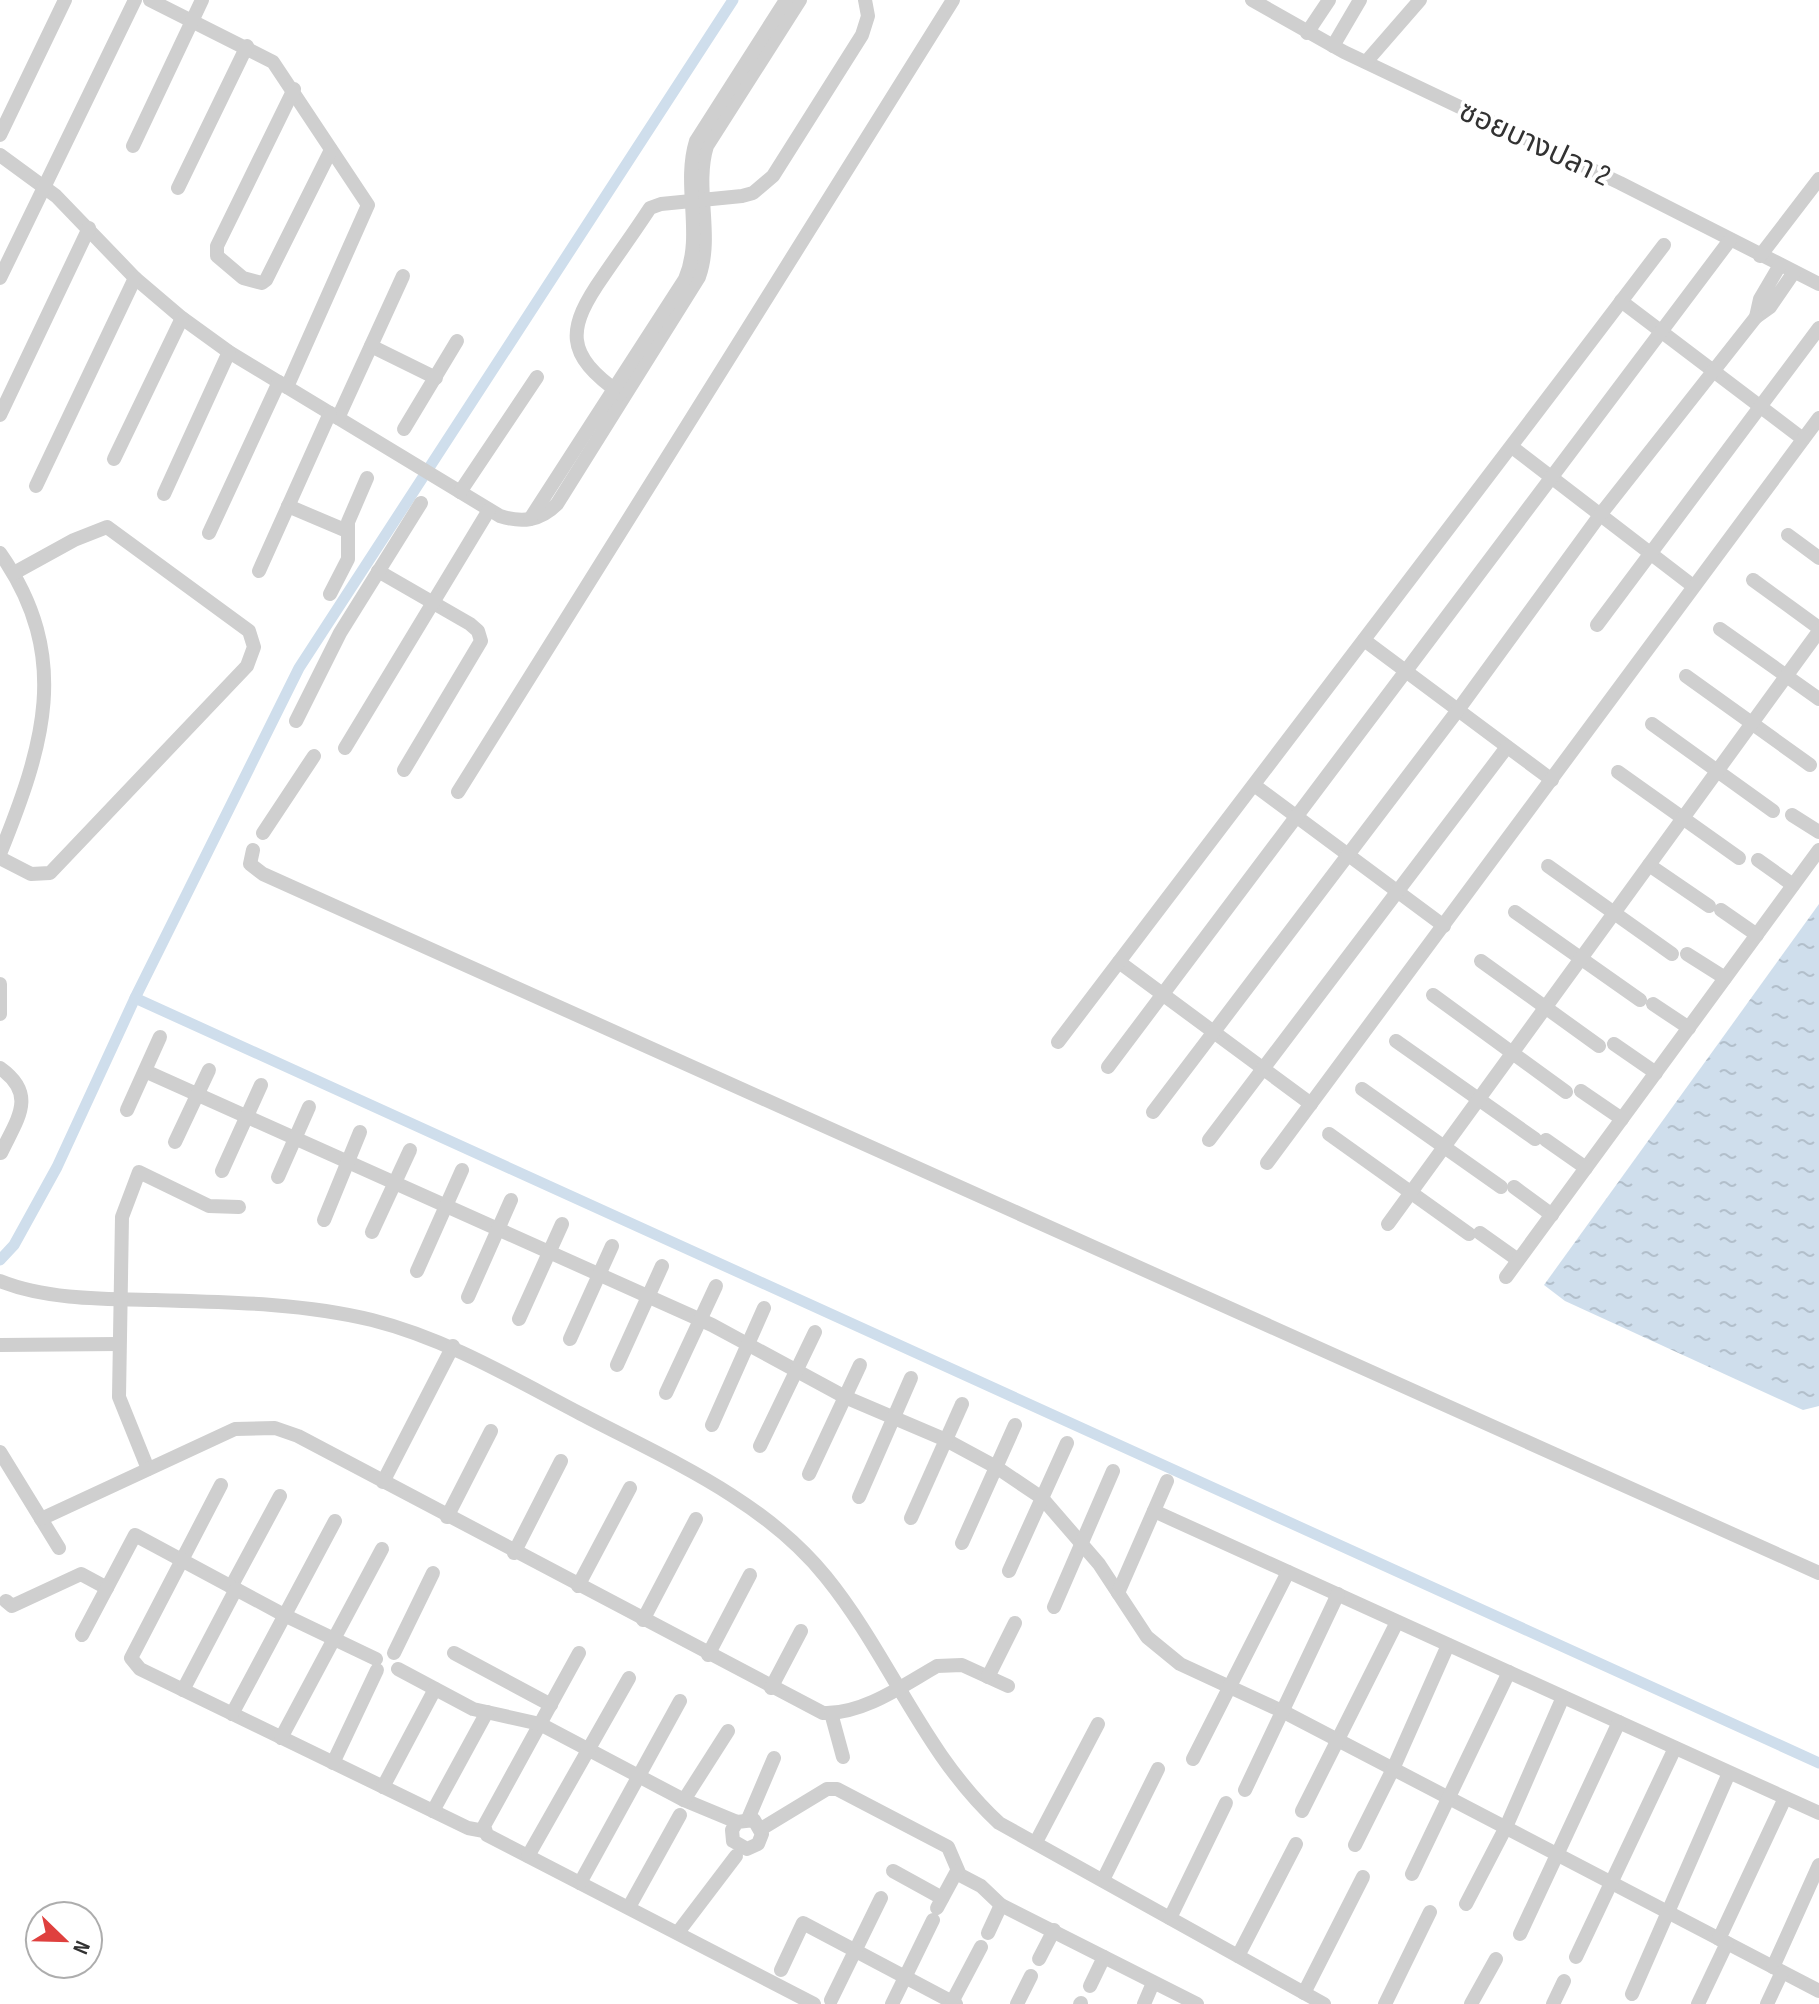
<svg xmlns="http://www.w3.org/2000/svg" width="1819" height="2004" font-family="'Sofia Sans Condensed','Noto Sans Thai',sans-serif">
<defs>
<pattern id="water-ripples" width="26" height="14" patternUnits="userSpaceOnUse" patternTransform="scale(2)"><rect width="26" height="14" fill="#cfdeec"/><path d="M2 4q2-2 4 0t4 0M15 11q2-2 4 0t4 0" fill="none" stroke="#b2bfcb"/></pattern>
</defs>
<rect width="100%" height="100%" fill="#fff"/>
<polygon fill="url(#water-ripples)" points="1819,904 1819,1406 1803,1410 1565,1301 1544,1285"/>
<g fill="none" stroke-linecap="round" stroke-linejoin="round">
<g stroke="#cfdeec" stroke-width="11">
<polyline points="135,998 1819,1763"/>
<polyline points="0,1260 14,1245 57,1167 135,998 299,668 733,0"/>
</g>
<g stroke="#cfcfcf" stroke-width="14">
<polyline points="150,0 273,62 368,205 287,387"/>
<polyline points="1252,0 1344,52 1620,183 1819,284"/>
<polyline points="1307,33 1329,0"/>
<polyline points="1333,46 1360,0"/>
<polyline points="1366,62 1420,0"/>
<polyline points="294,89 217,246 217,256 243,278 262,283 266,280 331,150"/>
<polyline points="0,135 65,0"/>
<polyline points="133,146 202,0"/>
<path d="M0,155L56,196L135,278L182,318L229,352L500,516C522,523 540,521 557,504L699,277C714,235 694,188 707,146L800,0"/>
<polyline points="178,188 247,46"/>
<polyline points="1760,256 1819,179"/>
<polyline points="1780,265 1760,299 1756,317 1770,307 1794,272"/>
<polyline points="0,278 135,0"/>
<polyline points="1621,301 1803,439"/>
<polyline points="371,346 436,378"/>
<path d="M621,394C564,354 566,329 604,275C619,253 635,231 650,208L661,204L742,196L753,193L773,176L862,35L868,16L865,0"/>
<polyline points="0,415 89,228"/>
<polyline points="338,418 403,276"/>
<polyline points="404,429 457,341"/>
<polyline points="1512,447 1693,586"/>
<polyline points="114,459 182,318"/>
<polyline points="36,486 135,278"/>
<polyline points="460,492 537,377"/>
<polyline points="164,494 229,352"/>
<polyline points="288,506 347,531"/>
<path d="M530,519L685,279C704,235 682,186 696,141L786,0"/>
<polyline points="209,533 279,382"/>
<polyline points="1788,535 1819,558"/>
<path d="M0,553C73,657 43,747 0,854"/>
<polyline points="259,571 330,413"/>
<polyline points="378,571 470,624 478,631 481,641 404,770"/>
<polyline points="1753,580 1819,628"/>
<polyline points="330,594 348,559 348,522 367,478"/>
<polyline points="1597,625 1819,328"/>
<polyline points="1720,629 1819,699"/>
<polyline points="1364,640 1552,780"/>
<polyline points="1686,676 1810,765"/>
<polyline points="296,721 340,633 421,503"/>
<polyline points="1652,724 1773,811"/>
<polyline points="345,748 489,510"/>
<polyline points="1618,772 1739,858"/>
<polyline points="1254,785 1444,926"/>
<polyline points="458,792 953,0"/>
<polyline points="1792,815 1819,832"/>
<polyline points="263,833 314,756"/>
<polyline points="253,850 250,864 263,874 1819,1573"/>
<polyline points="0,858 31,874 50,873 247,666 254,647 249,631 107,527 74,540 14,573"/>
<polyline points="1758,860 1793,885"/>
<polyline points="1649,865 1709,906"/>
<polyline points="1548,866 1672,954"/>
<polyline points="1721,910 1757,935"/>
<polyline points="1515,912 1640,1000"/>
<polyline points="1687,954 1725,978"/>
<polyline points="1481,961 1599,1046"/>
<polyline points="1119,962 1311,1104"/>
<polyline points="0,984 0,1014"/>
<polyline points="1433,995 1566,1092"/>
<polyline points="1653,1004 1689,1028"/>
<polyline points="1396,1041 1535,1139"/>
<polyline points="1058,1042 1664,245"/>
<polyline points="1614,1044 1656,1073"/>
<polyline points="1108,1067 1730,240"/>
<path d="M0,1068C38,1095 17,1119 1,1153"/>
<polyline points="145,1071 712,1325 845,1397 946,1440 996,1467 1042,1498 1099,1564 1147,1637 1180,1664 1284,1712 1819,1991"/>
<polyline points="1362,1089 1501,1187"/>
<polyline points="1581,1091 1622,1119"/>
<polyline points="127,1110 160,1037"/>
<polyline points="1153,1112 1458,710 1600,515 1756,317"/>
<polyline points="1329,1134 1469,1234"/>
<polyline points="1209,1140 1507,747"/>
<polyline points="1546,1140 1586,1168"/>
<polyline points="175,1142 209,1070"/>
<polyline points="1267,1163 1819,418"/>
<polyline points="222,1171 261,1085"/>
<polyline points="278,1177 309,1107"/>
<polyline points="1514,1187 1552,1215"/>
<polyline points="324,1220 360,1132"/>
<polyline points="1388,1224 1819,631"/>
<polyline points="372,1232 410,1150"/>
<polyline points="1480,1233 1518,1260"/>
<polyline points="417,1271 462,1170"/>
<polyline points="1506,1277 1819,850"/>
<path d="M0,1281C47,1300 106,1299 155,1300C226,1302 303,1303 372,1320C447,1339 512,1378 581,1414C667,1459 763,1499 826,1577C890,1656 923,1753 999,1823L1324,2004"/>
<polyline points="468,1297 511,1200"/>
<polyline points="519,1319 562,1224"/>
<polyline points="570,1339 612,1246"/>
<polyline points="0,1345 119,1344"/>
<polyline points="617,1365 662,1266"/>
<polyline points="666,1393 716,1286"/>
<polyline points="712,1425 764,1308"/>
<polyline points="760,1446 815,1332"/>
<polyline points="0,1452 59,1548"/>
<polyline points="148,1469 119,1397 122,1217 139,1172 209,1206 239,1207"/>
<polyline points="809,1474 860,1365"/>
<polyline points="383,1482 453,1346"/>
<polyline points="221,1485 131,1658 140,1669 468,1828 484,1831"/>
<polyline points="859,1497 911,1378"/>
<polyline points="1154,1511 1819,1813"/>
<polyline points="447,1517 491,1431"/>
<polyline points="911,1518 962,1404"/>
<path d="M41,1519L235,1429L275,1428L298,1436L823,1713C862,1715 904,1685 937,1666L962,1665L1008,1686"/>
<polyline points="962,1543 1015,1425"/>
<polyline points="514,1553 561,1461"/>
<polyline points="1009,1571 1067,1443"/>
<polyline points="578,1586 630,1488"/>
<polyline points="231,1587 280,1496"/>
<polyline points="1118,1593 1167,1481"/>
<polyline points="6,1601 12,1606 81,1574 107,1588"/>
<polyline points="1054,1607 1113,1471"/>
<polyline points="643,1620 696,1519"/>
<polyline points="82,1635 135,1535 284,1615 376,1659"/>
<polyline points="394,1653 433,1573"/>
<polyline points="454,1653 551,1705"/>
<polyline points="579,1653 484,1826 487,1835 814,2004"/>
<polyline points="708,1655 750,1575"/>
<polyline points="398,1669 473,1709 540,1724 684,1800 737,1822 754,1820 762,1834 758,1844 747,1849 733,1841 732,1830 737,1822"/>
<polyline points="988,1677 1015,1623"/>
<polyline points="771,1688 801,1631"/>
<polyline points="183,1690 236,1589"/>
<polyline points="831,1713 843,1757"/>
<polyline points="232,1714 335,1521"/>
<polyline points="281,1738 382,1549"/>
<polyline points="1193,1759 1288,1572"/>
<polyline points="333,1763 377,1670"/>
<polyline points="383,1787 435,1689"/>
<polyline points="1245,1790 1338,1594"/>
<polyline points="684,1800 728,1731"/>
<polyline points="433,1811 487,1712"/>
<polyline points="1302,1811 1397,1622"/>
<polyline points="748,1819 774,1758"/>
<polyline points="761,1829 827,1789 837,1789 948,1847 960,1875 981,1886 1001,1905 1197,2004"/>
<polyline points="1036,1842 1098,1724"/>
<polyline points="1355,1845 1393,1769 1448,1645"/>
<polyline points="528,1856 629,1678"/>
<polyline points="893,1871 942,1898"/>
<polyline points="1412,1874 1509,1672"/>
<polyline points="1103,1880 1158,1769"/>
<polyline points="580,1883 680,1701"/>
<polyline points="1466,1904 1506,1827 1563,1697"/>
<polyline points="629,1907 680,1815"/>
<polyline points="937,1908 957,1871"/>
<polyline points="1170,1918 1226,1803"/>
<polyline points="679,1931 736,1856"/>
<polyline points="988,1933 1001,1905"/>
<polyline points="1520,1934 1619,1722"/>
<polyline points="1719,1939 1785,1798"/>
<polyline points="1238,1956 1296,1844"/>
<polyline points="1576,1957 1675,1748"/>
<polyline points="1039,1959 1054,1930"/>
<polyline points="1773,1967 1819,1865"/>
<polyline points="781,1970 803,1923 956,2004"/>
<polyline points="1090,1986 1104,1957"/>
<polyline points="1304,1993 1363,1877"/>
<polyline points="1632,1994 1729,1773"/>
<polyline points="831,2000 881,1898"/>
<polyline points="952,2002 981,1947"/>
<polyline points="892,2004 933,1920"/>
<polyline points="1017,2004 1031,1976"/>
<polyline points="1080,2004 1081,2003"/>
<polyline points="1144,2004 1153,1983"/>
<polyline points="1385,2004 1430,1912"/>
<polyline points="1471,2004 1496,1959"/>
<polyline points="1553,2004 1564,1981"/>
<polyline points="1698,2004 1727,1943"/>
<polyline points="1767,2004 1782,1972"/>
</g>
</g>
<g text-anchor="middle" stroke-width="8" stroke-linejoin="round" paint-order="stroke">
<g font-size="30" fill="#323232" stroke="#fff">
<text transform="translate(1535 143) rotate(25)" y="10">ซอยบางปลา 2</text>
</g>
</g>
<g transform="translate(64 1940) rotate(113)"><circle r="38" fill="#ffffff" stroke="#adadad" stroke-width="2"/>
<path d="M0-6L14 30L0 20L-14 30Z" fill="#df403e"/>
<text y="-12" font-size="22" font-weight="bold" text-anchor="middle" fill="#323232">N</text>
</g>
</svg>
